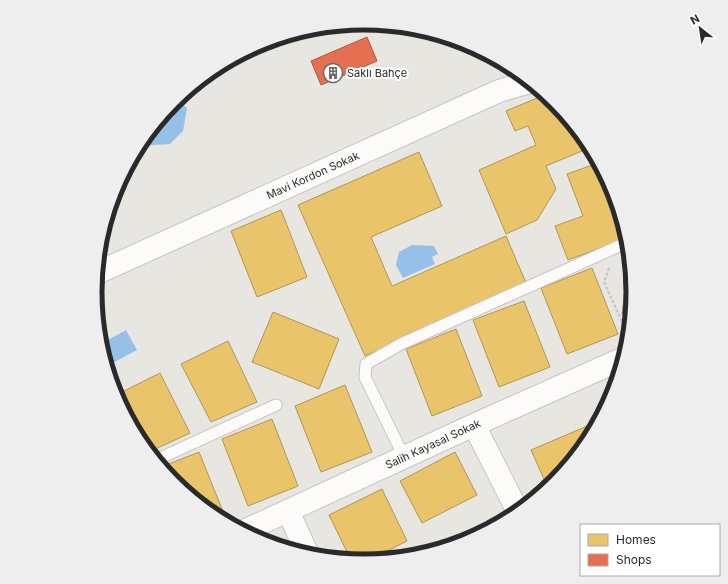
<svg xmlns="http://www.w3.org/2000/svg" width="728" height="584" font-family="Inter,sans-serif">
<rect width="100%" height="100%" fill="#e8e6e0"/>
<g fill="#96c0e7">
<polygon points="177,99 187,108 183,131 170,144 139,146"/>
<polygon points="412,245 434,246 438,254 432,257 435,264 403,278 396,265 399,252"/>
<polygon points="98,327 106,341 126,330 137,350 107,366 100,344"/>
</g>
<g fill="#e9c46a" stroke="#b09657">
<polygon points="537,98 554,102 569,120 582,151 546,166 556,189 537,220 506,234 479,170 536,145 528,126 515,131 506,111"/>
<polygon points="419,152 442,206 371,237 392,286 506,236 527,285 365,356 298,205"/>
<polygon points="598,163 627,238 568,260 555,226 583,216 567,174"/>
<polygon points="281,210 307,277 257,297 231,231"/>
<polygon points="629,256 633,292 631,315 622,314"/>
<polygon points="592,268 618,334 567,354 541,288"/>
<polygon points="524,301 550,367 499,387 473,320"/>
<polygon points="273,312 339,339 319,389 252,362"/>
<polygon points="456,329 482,396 432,416 406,349"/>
<polygon points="228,341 257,402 211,422 181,364"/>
<polygon points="160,373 190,433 149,452 140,441 116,395"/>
<polygon points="345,385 372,452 321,472 295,406"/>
<polygon points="272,419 298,486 248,506 222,439"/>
<polygon points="594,423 596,427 588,442 554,482 548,488 531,450"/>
<polygon points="199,452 226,519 223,520 214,516 174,482 161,467"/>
<polygon points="455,452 477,495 422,523 400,481"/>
<polygon points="382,489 407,541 367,561 351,560 329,515"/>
</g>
<polygon fill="#e76f51" stroke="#ae5a45" points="367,37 377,61 321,85 311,61"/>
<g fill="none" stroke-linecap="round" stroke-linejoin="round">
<g stroke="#c6c5c5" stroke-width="13">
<g id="service">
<polyline points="404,457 365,377 366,364 401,344 628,242"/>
<polyline points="156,460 276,405"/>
</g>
</g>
<g stroke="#c6c5c5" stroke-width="24">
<g id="minor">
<path id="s1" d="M97,273L499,91L530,82"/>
<polyline points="474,425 518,512"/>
<polyline points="288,511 308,555"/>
<path id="s2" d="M244,531L474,425L624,358"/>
</g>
</g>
<polyline stroke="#c8c8c7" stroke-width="2.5" stroke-dasharray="3 2" stroke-linecap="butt" points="609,268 604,282 629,337"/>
<use href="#service" stroke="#fcfbfa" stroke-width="11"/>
<use href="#minor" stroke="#fcfbfa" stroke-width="22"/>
</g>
<defs>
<g id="building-ring" transform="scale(1)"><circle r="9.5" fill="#fff" stroke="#6c6c6a" stroke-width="1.5"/><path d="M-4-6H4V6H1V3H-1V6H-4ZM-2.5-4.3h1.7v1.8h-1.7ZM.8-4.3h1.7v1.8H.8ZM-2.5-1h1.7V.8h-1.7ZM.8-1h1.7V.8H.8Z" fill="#6c6c6a"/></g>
</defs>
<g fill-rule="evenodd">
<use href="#building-ring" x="333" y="73"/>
</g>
<g text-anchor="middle" stroke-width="4" stroke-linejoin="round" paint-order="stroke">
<g font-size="11" fill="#2a2a2a" stroke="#fff" text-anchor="start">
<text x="347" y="77">Saklı Bahçe</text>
</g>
<g font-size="11" fill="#2a2a2a" stroke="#fff">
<text dy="4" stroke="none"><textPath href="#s1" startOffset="237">Mavi Kordon Sokak</textPath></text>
<text dy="4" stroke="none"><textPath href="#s2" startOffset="208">Salih Kayasal Sokak</textPath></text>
</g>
</g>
<path d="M0 0H728V584H0ZM102 292a262 262 0 1 1 524 0a262 262 0 1 1-524 0Z" fill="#eee" fill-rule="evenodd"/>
<path fill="none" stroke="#2a2a2a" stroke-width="5" d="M102 292a262 262 0 1 1 524 0a262 262 0 1 1-524 0Z"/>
<rect x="580" y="524" width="140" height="52" fill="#ffffff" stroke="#aaaaaa"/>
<rect x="588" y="534" width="20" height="12" fill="#e9c46a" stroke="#aaaaaa"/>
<text x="616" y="544" font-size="12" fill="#2a2a2a">Homes</text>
<rect x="588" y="554" width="20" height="12" fill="#e76f51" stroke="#aaaaaa"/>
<text x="616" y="564" font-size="12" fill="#2a2a2a">Shops</text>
<g transform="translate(700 28) rotate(330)" stroke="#ffffff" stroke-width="3" paint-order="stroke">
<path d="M0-3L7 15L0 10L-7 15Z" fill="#2a2a2a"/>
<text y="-6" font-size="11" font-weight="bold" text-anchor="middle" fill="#2a2a2a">N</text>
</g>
</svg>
